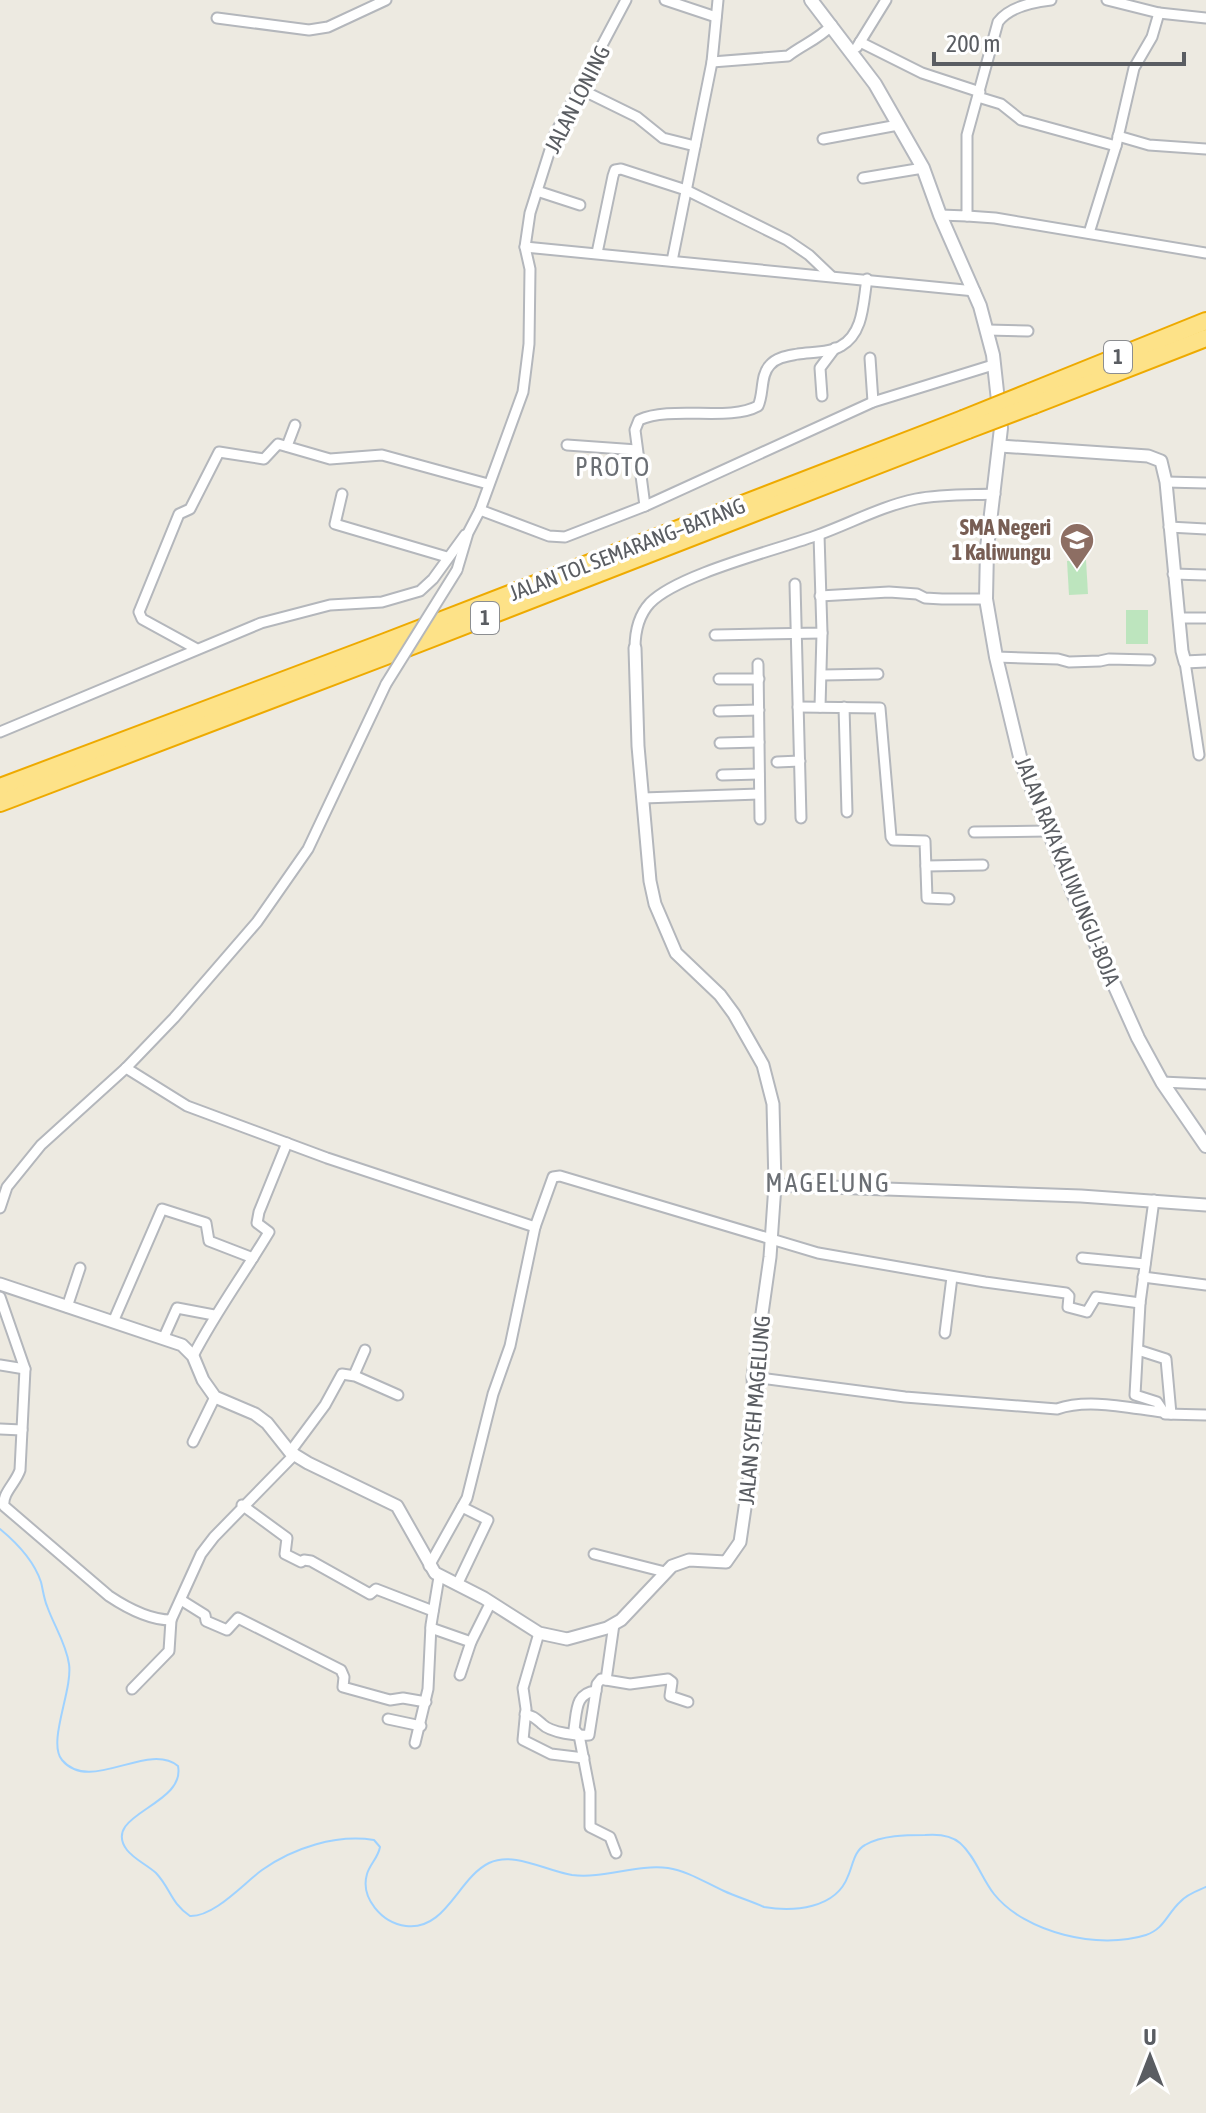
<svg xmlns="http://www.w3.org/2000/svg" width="1206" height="2113" font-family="'Asap Condensed',sans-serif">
<rect width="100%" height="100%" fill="#edeae1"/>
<g fill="#bde5be">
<polygon points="1086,560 1088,594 1069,595 1067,561"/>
<rect x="1126" y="610" width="22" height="34"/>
</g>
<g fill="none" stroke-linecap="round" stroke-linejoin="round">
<path stroke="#9fd2ff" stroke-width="2" d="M0,1529C17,1543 34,1561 41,1582C43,1590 44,1599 47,1606C54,1626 66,1643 69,1664C73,1690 47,1742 62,1760C90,1794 148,1741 178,1766C186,1806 100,1814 127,1850C134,1859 147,1865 156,1873C171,1889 170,1902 190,1916C214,1917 243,1884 262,1870C293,1848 336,1834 374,1840L380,1847C378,1858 370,1864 367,1874C360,1898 382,1923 406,1926C446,1931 458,1878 489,1863C514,1851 546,1871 572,1875C604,1879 636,1864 668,1868C688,1871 706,1883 724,1891C737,1897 751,1901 764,1907C793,1912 836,1909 848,1876C853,1865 854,1851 865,1845C882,1835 907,1835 925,1835C937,1834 951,1835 960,1843C975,1856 982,1879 994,1894C1025,1933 1099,1950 1146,1935C1164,1929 1167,1914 1180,1902C1187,1894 1197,1891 1206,1887"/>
<g stroke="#b4b7bc" stroke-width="13">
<g id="minor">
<polyline points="665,0 716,17"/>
<polyline points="1107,0 1159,13 1206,18"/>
<polyline points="217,18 309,30 328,27 386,0"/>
<polyline points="860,42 922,73 980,92"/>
<polyline points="857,47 886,0"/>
<path d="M712,62L788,56C802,45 819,39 832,25"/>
<polyline points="580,89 637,117 663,138 695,146"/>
<polyline points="978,97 1001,104 1021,120 1116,146"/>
<polyline points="1118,136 1149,145 1206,149"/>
<polyline points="823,139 898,125"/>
<polyline points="863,178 923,168"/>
<polyline points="537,191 580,205"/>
<path d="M940,215L967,216V135L998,22C1009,7 1033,2 1051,0"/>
<polyline points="967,216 995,218 1206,253"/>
<polyline points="1089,233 1116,146 1134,68 1152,37 1159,13"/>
<polyline points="525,247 975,291"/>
<polyline points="597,253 613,176 615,170 621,169 686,190 787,240 809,255 831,276"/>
<polyline points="672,261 712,62 718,0"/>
<polyline points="987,330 1028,331"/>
<polyline points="870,358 873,402"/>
<polyline points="822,396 820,368 835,348"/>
<polyline points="567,445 637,450"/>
<polyline points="287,446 295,425"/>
<polyline points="1166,482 1206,483"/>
<polyline points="342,494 335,524 447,557"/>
<path d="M645,506L635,430L639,420C672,405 729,422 758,406C764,394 760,375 770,365C777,357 788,356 798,354C810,352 830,353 841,346C864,333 863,302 867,279"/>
<polyline points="480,510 549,536 565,537 645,506 873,402 993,365"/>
<polyline points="1169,527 1206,529"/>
<polyline points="457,570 468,533 480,510 523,392 529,344 530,269 525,247 530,213 555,134 626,0"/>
<polyline points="1173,574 1206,575"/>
<polyline points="795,584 801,818"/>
<polyline points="820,596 889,592 917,594 925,598 942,599 986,599"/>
<polyline points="1179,618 1206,618"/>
<polyline points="715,635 822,633 819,535"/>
<polyline points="195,648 142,619 139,612 179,514 190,509 219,452 264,459 278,444 330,459 382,455 488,484"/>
<path d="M635,648C635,631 638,616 650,603C678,574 777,550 818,535C851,523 882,506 916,499C941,494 969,495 995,494"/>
<polyline points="996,657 1058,659 1069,662 1100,661 1109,659 1150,660"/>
<polyline points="1185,662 1199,755"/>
<polyline points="758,664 760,819"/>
<polyline points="823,675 878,674"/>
<polyline points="719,679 759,679"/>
<polyline points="798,707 880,708 891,837 893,840 925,841 927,898 949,899"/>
<polyline points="820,707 822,633"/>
<polyline points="844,707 847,812"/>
<polyline points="719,711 759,710"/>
<polyline points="0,732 261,623 330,605 382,602 420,591 433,579 465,535"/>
<polyline points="720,743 759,742"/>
<polyline points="777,762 800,761"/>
<polyline points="722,775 759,774"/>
<polyline points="643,798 759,794"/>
<polyline points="974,832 1048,831"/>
<polyline points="926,866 983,865"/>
<polyline points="126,1068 187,1106 327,1158 535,1227"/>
<polyline points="1162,1082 1206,1084"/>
<polyline points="1154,1200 1140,1303 1135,1395 1157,1402 1165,1414 1206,1415"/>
<polyline points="0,1208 7,1187 41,1145 126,1068 174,1018 257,922 308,849 386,684"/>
<polyline points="1082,1258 1145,1264"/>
<polyline points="1143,1277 1206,1285"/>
<path d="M0,1297L25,1369L20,1470C16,1483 2,1493 4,1506L109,1596C127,1608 149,1620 171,1620L201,1554L214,1537L295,1454"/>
<polyline points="67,1307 80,1268"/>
<polyline points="113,1322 162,1209 206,1223 209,1241 253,1258"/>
<polyline points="945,1333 952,1277"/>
<polyline points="164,1337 177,1308 214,1315"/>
<polyline points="1138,1350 1166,1359 1171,1414"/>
<path d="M193,1356C215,1313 244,1274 269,1232L257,1223L259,1212L287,1143"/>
<polyline points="0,1365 25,1369"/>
<polyline points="354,1375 365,1350"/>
<path d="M753,1377L905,1397L1057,1409C1088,1398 1129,1408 1162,1412"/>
<polyline points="0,1429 22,1430"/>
<polyline points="193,1442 215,1397"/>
<polyline points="290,1452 325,1405 342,1374 355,1376 398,1395"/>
<polyline points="242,1505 287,1538 285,1554 301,1562 304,1560 311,1561 370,1594 376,1589 433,1611"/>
<polyline points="594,1554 665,1572"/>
<polyline points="429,1566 467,1498 493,1394 510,1346 535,1227 553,1177 560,1176 818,1253 985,1282 1066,1293 1069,1296 1068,1307 1087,1312 1096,1297 1140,1303"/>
<polyline points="457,1585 488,1520 462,1507"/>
<polyline points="181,1600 205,1615 206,1621 227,1630 238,1618 341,1670 344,1677 343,1687 390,1700 403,1698 426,1702"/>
<polyline points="614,1624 606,1680 630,1684 668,1679 672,1682 670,1696 688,1702"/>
<polyline points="431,1628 471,1642 491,1602"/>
<polyline points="539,1633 523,1688 526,1709 523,1740 551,1754 584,1758"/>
<polyline points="460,1675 471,1642"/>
<polyline points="132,1689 169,1651 171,1620"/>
<path d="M596,1691C575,1693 577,1711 574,1729L579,1735L590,1792V1827L610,1837L616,1853"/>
<path d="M525,1714C535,1717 535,1718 542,1724C551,1733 578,1736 589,1735L597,1684L601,1679L606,1680"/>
<polyline points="388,1719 421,1726"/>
<polyline points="415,1743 428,1689 431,1625 439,1577"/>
</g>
</g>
<g stroke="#b4b7bc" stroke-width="15">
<g id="tertiary">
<polyline points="1000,446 1148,456 1161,461 1166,482 1182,651 1185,662 1206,661"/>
<polyline points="635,648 638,746 650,881 655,904 676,953 720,995 734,1014 763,1065 773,1104 775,1185"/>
<polyline points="0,1284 182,1345 193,1356 203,1380 215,1397 255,1414 267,1423 290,1452 308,1463 397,1506 435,1573 484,1598 539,1633 567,1639 607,1628 621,1620 672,1566 689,1560 726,1562 740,1542 756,1432 753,1377 770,1257 775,1185 1081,1196 1206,1205"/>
</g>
</g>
<g stroke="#b5b8be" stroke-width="16">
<polyline id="secondary" points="811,0 875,84 923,168 940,215 980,306 993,355 1001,428 987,548 986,599 996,657 1021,761 1074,895 1138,1038 1162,1082 1206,1146"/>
</g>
<g stroke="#ea0" stroke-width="20">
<g id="motorway">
<polyline points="1030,392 1206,321"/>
<polyline points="1034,405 1206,338"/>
<polyline points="0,787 385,642 963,419"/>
<polyline points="0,803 394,653 968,430"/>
</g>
</g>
<use href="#minor" stroke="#fff" stroke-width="9"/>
<use href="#tertiary" stroke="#fff" stroke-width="11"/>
<use href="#secondary" stroke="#fff" stroke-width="12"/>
<use href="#motorway" stroke="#fde288" stroke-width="16"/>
<g stroke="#b4b7bc" stroke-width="13" stroke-linecap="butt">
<polyline id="minor-bridge" points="386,684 457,570"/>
</g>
<g stroke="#ea0" stroke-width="20" stroke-linecap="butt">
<g id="motorway-bridge">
<polyline points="963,419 1030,392"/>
<polyline points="968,430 1034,405"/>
</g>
</g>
<use href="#minor-bridge" stroke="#fff" stroke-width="9"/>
<use href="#motorway-bridge" stroke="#fde288" stroke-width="16"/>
</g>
<defs>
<g id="school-pin" transform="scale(1.8)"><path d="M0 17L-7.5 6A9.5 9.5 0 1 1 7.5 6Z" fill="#8d6e63" stroke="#fff"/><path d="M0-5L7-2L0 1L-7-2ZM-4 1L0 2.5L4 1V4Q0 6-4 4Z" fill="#fff"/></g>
</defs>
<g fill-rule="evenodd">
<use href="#school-pin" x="1077" y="540"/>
</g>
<g text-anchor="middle" stroke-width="7" stroke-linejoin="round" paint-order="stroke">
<g fill="#fff" stroke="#8c8e91" stroke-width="2">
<rect x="1104" y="341" width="28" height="32" rx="6"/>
<rect x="471" y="602" width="28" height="32" rx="6"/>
</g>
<g font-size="20" font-weight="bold" fill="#5a5d62">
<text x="1118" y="364">1</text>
<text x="485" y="625">1</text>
</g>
<g font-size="22" fill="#5a5d62" stroke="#fff">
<text transform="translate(577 99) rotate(-63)" y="8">JALAN LONING</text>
<text transform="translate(627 549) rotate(-21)" y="8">JALAN TOL SEMARANG–BATANG</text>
<text transform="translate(1068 871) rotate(68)" y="8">JALAN RAYA KALIWUNGU-BOJA</text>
<text transform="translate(754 1410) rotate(-85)" y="8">JALAN SYEH MAGELUNG</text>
</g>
<g font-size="22" font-weight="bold" fill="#785e54" stroke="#fff" text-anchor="end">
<text x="1051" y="535">SMA Negeri<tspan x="1051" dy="25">1 Kaliwungu</tspan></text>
</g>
<g font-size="26" letter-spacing="2" fill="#6b6f74" stroke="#fff">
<text x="613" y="476">PROTO</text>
<text x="828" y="1192">MAGELUNG</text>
</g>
</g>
<g transform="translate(1150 2057)" stroke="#ffffff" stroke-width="6" paint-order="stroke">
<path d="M0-6L14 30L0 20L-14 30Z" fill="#5a5d62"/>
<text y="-12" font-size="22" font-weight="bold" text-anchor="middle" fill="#5a5d62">U</text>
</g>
<path d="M934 52v12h250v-12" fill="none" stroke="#5a5d62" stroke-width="4"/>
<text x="946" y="52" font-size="24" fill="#5a5d62" stroke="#ffffff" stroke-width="6" paint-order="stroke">200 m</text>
</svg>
